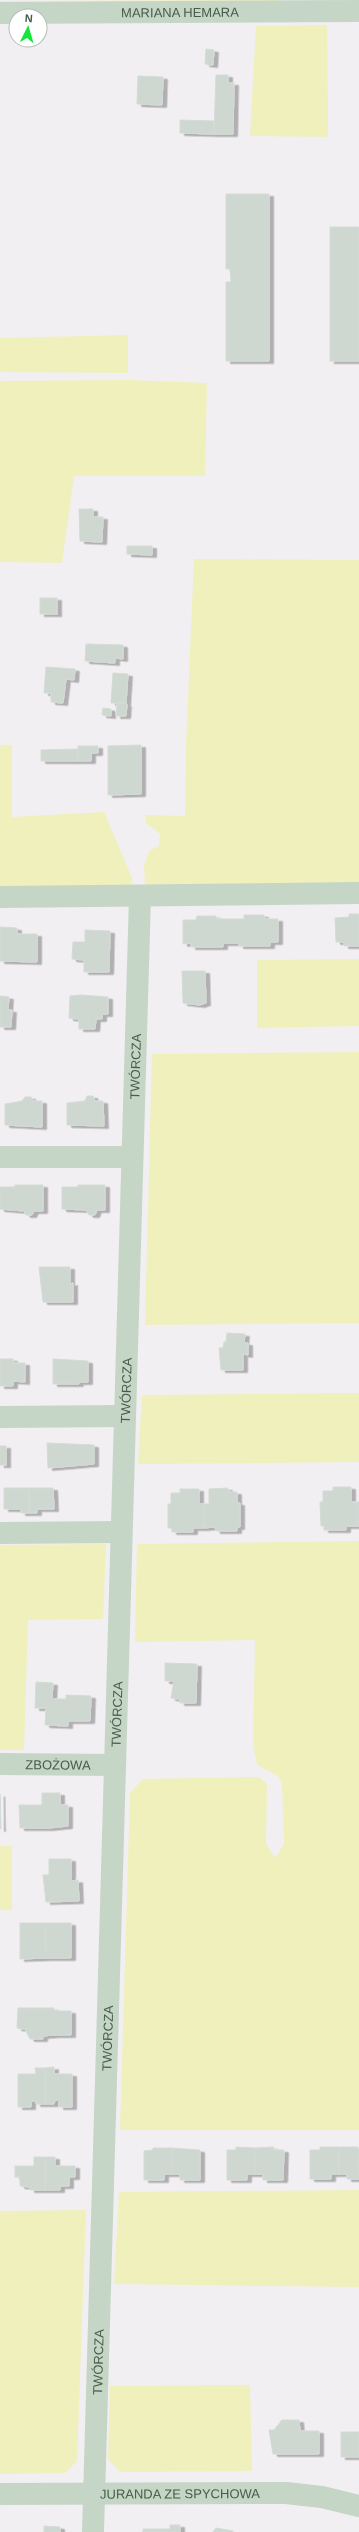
<svg xmlns="http://www.w3.org/2000/svg" width="359" height="2532" font-family="Helvetica,sans-serif">
<defs>
<filter id="shadow"><feDropShadow dx="4.5" dy="2.5" stdDeviation="0" flood-color="#0004"/></filter>
</defs>
<rect width="100%" height="100%" fill="#f1eff2"/>
<g fill="#f0f0bd">
<polygon points="280,0 280,1 0,5 0,1"/>
<polygon points="327,25 328,137 250,136 256,26"/>
<polygon points="128,335 128,373 0,372 0,338"/>
<polygon points="129,380 207,383 205,476 74,476 62,563 0,562 0,381"/>
<polygon points="194,559 359,560 359,885 145,887 144,865 149,851 159,846 160,834 145,822 146,815 185,816 186,745"/>
<polygon points="0,745 12,745 12,817 104,812 132,878 133,888 0,889"/>
<polygon points="359,959 359,1026 257,1028 257,960"/>
<polygon points="359,1052 359,1323 145,1325 152,1054"/>
<polygon points="359,1393 359,1462 138,1464 142,1395"/>
<polygon points="359,1541 359,2130 120,2130 130,1793 143,1779 259,1777 267,1784 266,1844 275,1858 284,1844 282,1783 278,1776 257,1765 253,1744 255,1640 135,1642 137,1544"/>
<polygon points="106,1544 103,1619 28,1620 24,1750 0,1750 0,1545"/>
<rect x="0" y="1846" width="12" height="64"/>
<polygon points="359,2190 359,2287 114,2284 119,2192"/>
<polygon points="86,2210 77,2461 65,2473 0,2474 0,2211"/>
<polygon points="250,2385 252,2471 120,2472 108,2459 110,2386"/>
</g>
<g fill="#ced7d0" stroke="#d3dbd6" filter="url(#shadow)">
<polygon points="206,49 214,50 213,65 205,64"/>
<polygon points="216,75 228,75 228,83 234,83 233,134 214,134"/>
<polygon points="138,76 163,77 162,105 137,104"/>
<polygon points="180,120 214,121 214,134 180,133"/>
<polygon points="226,194 269,194 269,361 226,361 226,282 231,282 230,269 226,269"/>
<rect x="330" y="227" width="29" height="134"/>
<polygon points="79,509 93,509 93,517 103,517 102,542 80,541"/>
<polygon points="127,546 152,546 152,555 127,554"/>
<rect x="40" y="598" width="17" height="16"/>
<polygon points="86,644 123,645 123,659 115,658 115,663 85,661"/>
<polygon points="46,667 75,669 74,680 66,679 63,703 51,702 51,693 44,693"/>
<polygon points="113,673 128,674 126,703 111,703"/>
<polygon points="117,703 127,704 126,716 116,716"/>
<polygon points="103,708 111,709 111,716 102,715"/>
<polygon points="141,745 141,794 108,795 108,746"/>
<polygon points="78,746 98,746 98,753 91,753 91,761 78,761"/>
<polygon points="78,749 78,761 41,761 41,750"/>
<polygon points="349,914 359,914 359,946 344,946 344,942 336,942 335,918 349,917"/>
<polygon points="244,915 264,915 264,919 278,919 278,942 270,942 270,946 239,946 239,943 223,943 223,947 191,947 191,943 183,944 183,920 196,920 197,916 216,916 216,919 244,919"/>
<polygon points="0,927 17,928 17,934 37,934 37,962 0,961"/>
<polygon points="85,930 110,931 109,972 84,972 84,960 72,959 73,942 85,942"/>
<polygon points="182,971 205,971 206,1003 200,1005 183,1003"/>
<polygon points="81,995 108,997 108,1014 102,1014 102,1019 96,1019 95,1029 79,1029 79,1019 69,1018 70,996"/>
<polygon points="0,996 9,997 8,1010 12,1010 11,1027 0,1027"/>
<polygon points="87,1096 93,1096 95,1101 103,1101 104,1126 67,1125 67,1103 85,1101"/>
<polygon points="25,1097 31,1097 33,1101 42,1101 42,1127 5,1125 5,1104 22,1101"/>
<polygon points="15,1185 43,1185 43,1211 34,1211 32,1215 26,1215 24,1211 0,1209 0,1187 15,1187"/>
<polygon points="78,1185 105,1185 105,1210 97,1210 95,1215 89,1215 86,1210 62,1209 62,1187 78,1187"/>
<polygon points="39,1267 70,1267 70,1284 73,1283 73,1302 43,1302"/>
<polygon points="227,1333 245,1334 244,1343 248,1343 248,1355 243,1354 243,1370 221,1370 219,1348 223,1348 224,1342 226,1342"/>
<polygon points="0,1359 13,1359 13,1363 25,1363 25,1382 13,1381 13,1386 0,1386"/>
<polygon points="53,1359 88,1361 88,1382 78,1382 79,1384 53,1384"/>
<polygon points="47,1443 94,1445 94,1464 48,1468"/>
<rect x="0" y="1446" width="6" height="19"/>
<polygon points="333,1487 351,1487 351,1502 356,1502 357,1526 346,1526 346,1530 324,1530 324,1526 321,1526 320,1502 323,1502 323,1491 333,1491"/>
<polygon points="4,1488 29,1488 29,1513 21,1513 21,1509 4,1509"/>
<polygon points="29,1488 53,1488 54,1509 37,1509 37,1513 29,1513"/>
<polygon points="228,1488 228,1492 237,1492 237,1503 240,1503 240,1527 237,1527 237,1531 216,1531 215,1527 204,1528 204,1504 209,1504 209,1489"/>
<polygon points="180,1489 199,1489 199,1504 204,1504 204,1528 193,1528 193,1532 172,1532 172,1528 168,1528 168,1504 171,1504 171,1493 180,1493"/>
<polygon points="356,1502 359,1502 359,1526 357,1526"/>
<polygon points="165,1663 197,1664 196,1703 180,1703 180,1699 171,1698 174,1681 165,1681"/>
<polygon points="36,1682 53,1683 52,1699 66,1699 66,1695 91,1696 90,1721 68,1721 68,1726 45,1725 46,1708 35,1708"/>
<polygon points="42,1793 60,1793 60,1805 68,1805 68,1826 49,1828 20,1828 19,1805 42,1805"/>
<polygon points="0,1794 1,1829 0,1829"/>
<polygon points="49,1859 71,1859 71,1881 78,1880 79,1901 46,1902 43,1875 49,1875"/>
<polygon points="20,1923 45,1923 46,1958 20,1959"/>
<polygon points="45,1923 71,1923 71,1958 46,1958"/>
<polygon points="18,2008 54,2008 54,2011 71,2011 71,2035 54,2035 43,2036 43,2039 30,2039 25,2029 17,2028"/>
<polygon points="54,2067 54,2074 72,2074 72,2107 59,2107 59,2100 54,2101 54,2104 45,2104 45,2068"/>
<polygon points="35,2068 45,2068 45,2104 36,2104 36,2101 31,2101 31,2107 18,2107 18,2074 36,2074"/>
<polygon points="236,2147 255,2148 255,2174 247,2174 247,2180 227,2180 227,2150 236,2150"/>
<polygon points="274,2147 274,2150 284,2150 283,2180 263,2180 263,2174 255,2174 255,2148"/>
<polygon points="320,2147 339,2147 339,2174 331,2174 331,2179 310,2179 310,2150 320,2150"/>
<polygon points="339,2147 358,2147 359,2179 347,2179 347,2174 339,2174"/>
<polygon points="153,2148 172,2148 172,2174 164,2174 164,2180 144,2180 144,2151 153,2150"/>
<polygon points="172,2148 200,2150 200,2180 180,2180 180,2174 172,2174"/>
<polygon points="34,2157 45,2157 45,2190 30,2190 30,2187 20,2186 20,2177 15,2177 15,2166 34,2166"/>
<polygon points="45,2157 55,2157 55,2166 75,2166 75,2177 69,2177 69,2186 60,2186 60,2190 45,2190"/>
<polygon points="282,2420 299,2420 300,2431 319,2431 319,2454 273,2454 269,2430 274,2430"/>
<rect x="341" y="2432" width="18" height="25"/>
<polygon points="170,2525 180,2525 180,2532 143,2532 143,2529 170,2529"/>
<polygon points="44,2526 60,2527 60,2532 44,2532"/>
<polygon points="216,2528 233,2531 233,2532 213,2532"/>
</g>
<g fill="none" stroke-linecap="round" stroke-linejoin="round">
<g stroke="#c5d6c7" stroke-width="22">
<path id="s1" d="M0,13L359,11"/>
<polyline points="0,897 359,893"/>
<polyline points="0,1157 132,1157"/>
<polyline points="0,1417 124,1416"/>
<polyline points="0,1533 121,1532"/>
<path id="s2" d="M0,1764L115,1765"/>
<path id="s3" d="M0,2494L286,2493L322,2497L359,2506"/>
<path id="s4" d="M93,2532L140,896"/>
</g>
</g>
<g text-anchor="middle" stroke-width="4" stroke-linejoin="round" paint-order="stroke">
<g font-size="13" fill="#475d49" stroke="#fff">
<text dy="5" stroke="none"><textPath href="#s1" startOffset="180">MARIANA HEMARA</textPath></text>
<text dy="5" stroke="none"><textPath href="#s4" startOffset="1466">TWÓRCZA</textPath></text>
<text dy="5" stroke="none"><textPath href="#s4" startOffset="1142">TWÓRCZA</textPath></text>
<text dy="5" stroke="none"><textPath href="#s4" startOffset="818">TWÓRCZA</textPath></text>
<text dy="5" stroke="none"><textPath href="#s2" startOffset="58">ZBOŻOWA</textPath></text>
<text dy="5" stroke="none"><textPath href="#s4" startOffset="494">TWÓRCZA</textPath></text>
<text dy="5" stroke="none"><textPath href="#s4" startOffset="170">TWÓRCZA</textPath></text>
<text dy="5" stroke="none"><textPath href="#s3" startOffset="180">JURANDA ZE SPYCHOWA</textPath></text>
</g>
</g>
<g transform="translate(28 28) rotate(5)"><circle r="19" fill="#ffffff" stroke="#b5beb6"/>
<path d="M0-3L7 15L0 10L-7 15Z" fill="#14e63b"/>
<text y="-6" font-size="11" font-weight="bold" text-anchor="middle" fill="#475d49">N</text>
</g>
</svg>
